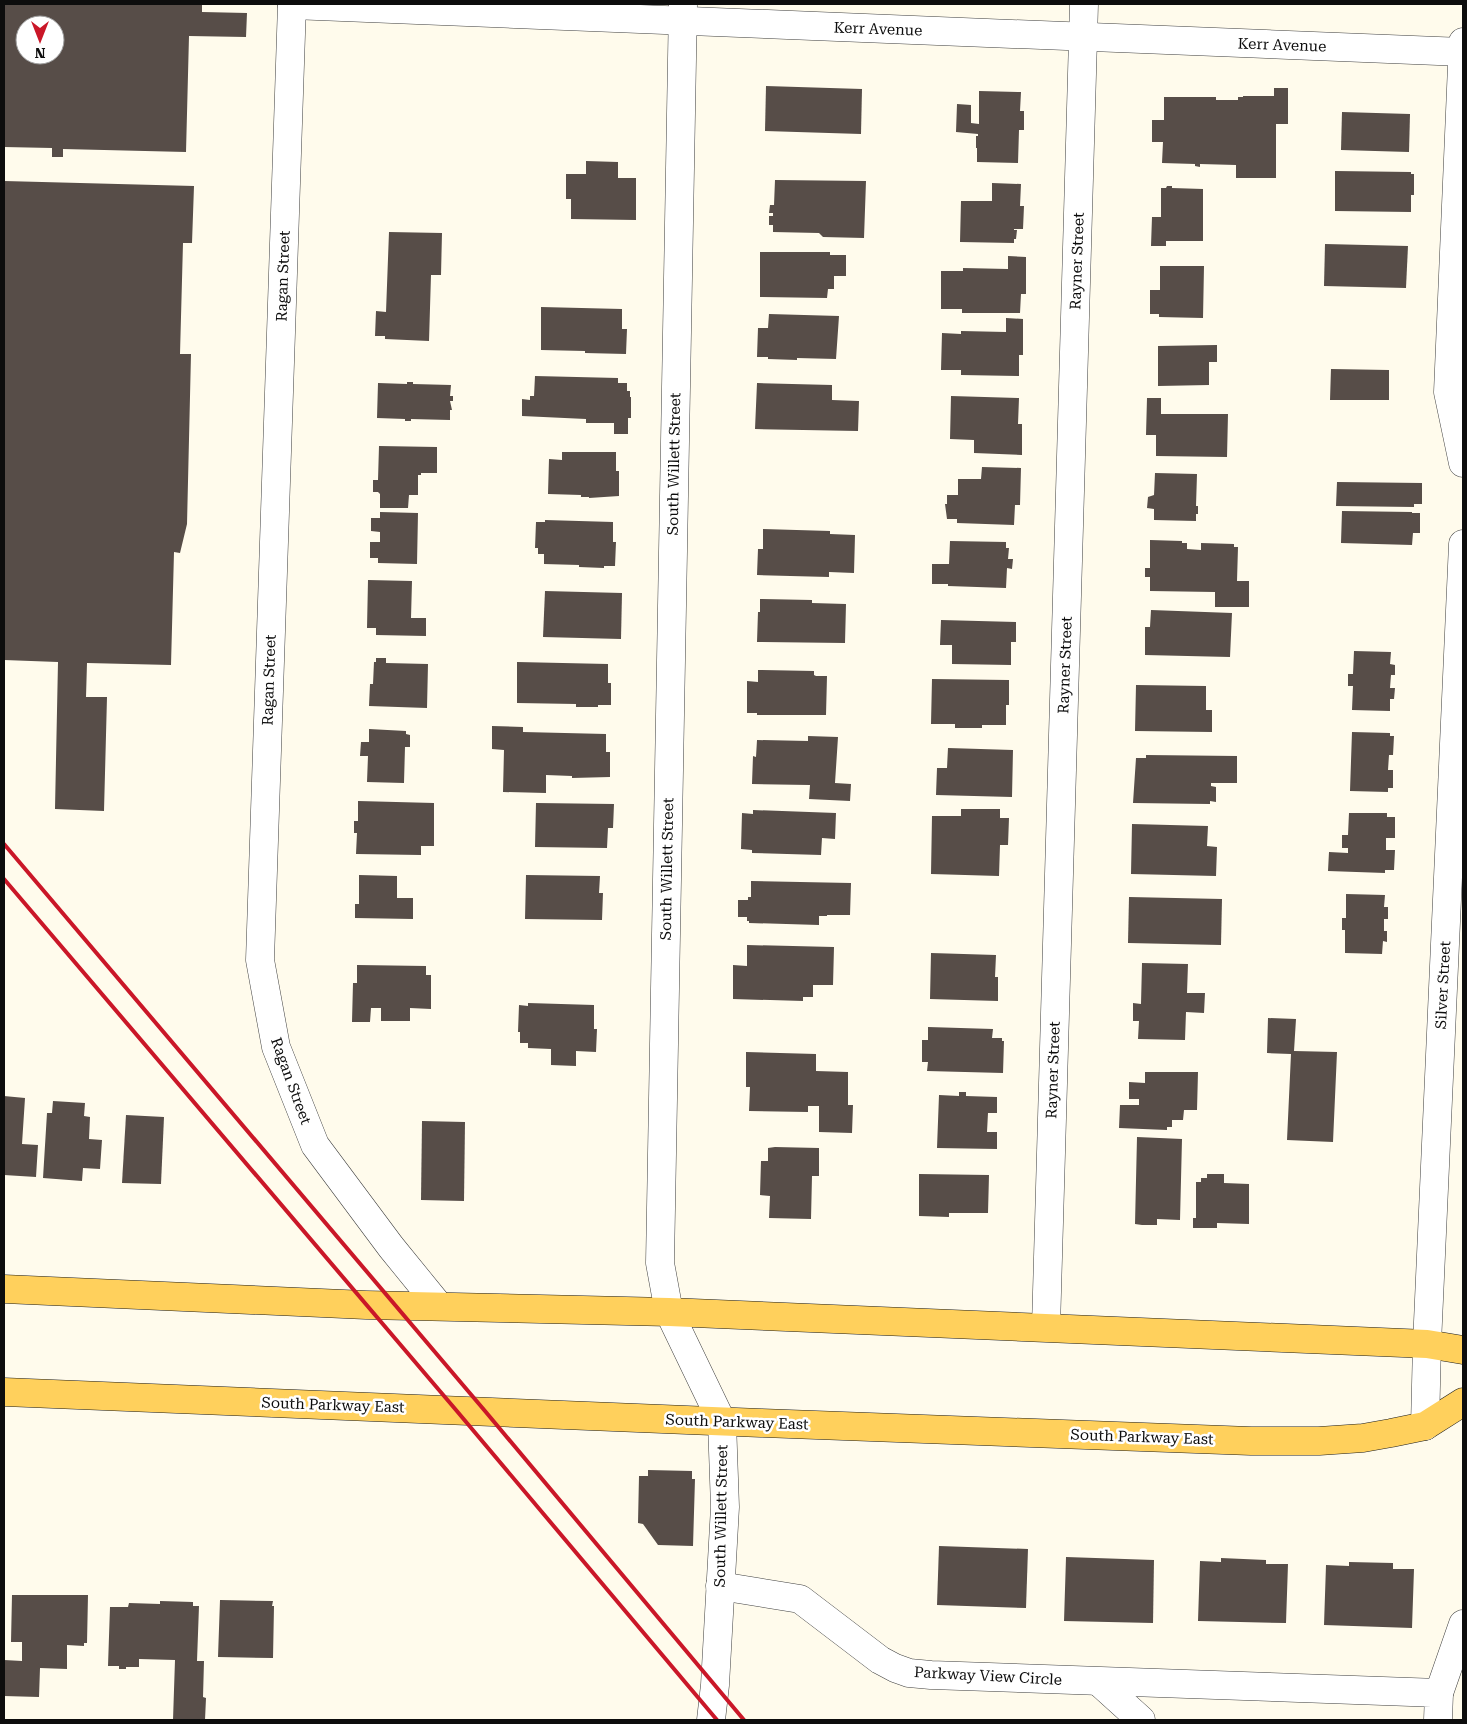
<svg xmlns="http://www.w3.org/2000/svg" width="1467" height="1724" font-family="'Roboto Serif',serif">
<rect width="100%" height="100%" fill="#fffbec"/>
<g fill="#574d48" fill-rule="evenodd">
<path d="M4,4H202V12L247,13L246,37L189,36L186,152L63,149V157H52V148L4,147ZM25,25H55V55H25Z"/>
<polygon points="766,86 862,89 861,134 765,131"/>
<polygon points="1274,88 1288,88 1288,124 1276,124 1276,178 1236,178 1236,165 1200,164 1200,167 1195,166 1195,164 1162,163 1163,142 1152,142 1152,120 1164,120 1164,97 1216,97 1216,100 1238,100 1238,97 1243,97 1243,96 1274,96"/>
<polygon points="979,91 1021,92 1020,111 1024,111 1024,130 1019,130 1018,163 977,162 977,148 976,148 976,136 978,136 978,134 956,132 957,104 971,105 971,123 979,124"/>
<polygon points="1342,112 1410,114 1409,152 1341,150"/>
<polygon points="586,161 618,162 618,178 636,178 636,220 571,219 571,199 566,199 566,174 586,174"/>
<polygon points="1335,171 1411,172 1411,174 1414,174 1414,195 1411,195 1411,212 1335,211"/>
<polygon points="775,180 866,181 864,238 823,237 819,233 773,232 773,225 769,225 769,216 773,216 773,213 769,213 770,205 774,205"/>
<polygon points="4,181 194,186 192,243 183,243 180,354 191,354 187,524 180,553 174,552 171,665 87,663 86,697 107,697 104,811 55,809 58,662 4,660"/>
<polygon points="992,183 1021,184 1020,206 1024,206 1023,229 1014,229 1014,230 1017,230 1016,239 1014,239 1014,243 960,242 961,201 992,201"/>
<polygon points="1167,186 1172,186 1172,188 1203,189 1203,241 1166,241 1166,246 1151,246 1152,217 1161,217 1161,188 1166,188"/>
<polygon points="389,232 442,233 441,275 431,275 429,341 385,339 385,336 375,336 376,311 386,312"/>
<polygon points="1325,244 1408,246 1406,288 1324,286"/>
<polygon points="760,252 830,252 830,255 846,255 846,276 834,276 834,289 828,289 827,298 760,297"/>
<polygon points="1008,256 1026,257 1026,294 1021,294 1020,313 962,313 962,309 941,309 941,271 963,271 963,268 1008,269"/>
<polygon points="1160,266 1204,266 1203,318 1159,317 1159,314 1150,314 1150,290 1160,290"/>
<polygon points="541,307 622,309 622,329 627,329 626,354 585,353 585,351 541,350"/>
<polygon points="769,314 839,316 836,359 797,358 797,360 768,359 768,357 757,357 758,328 768,328"/>
<polygon points="1006,318 1023,319 1023,355 1019,355 1019,376 961,375 961,370 941,370 942,333 961,334 961,331 1006,332"/>
<polygon points="1217,345 1217,362 1209,362 1209,385 1158,386 1158,346"/>
<polygon points="1331,369 1389,370 1389,400 1330,400"/>
<polygon points="535,376 618,378 618,383 627,383 627,391 630,391 630,397 631,397 631,418 628,418 628,434 614,434 614,423 586,423 586,419 522,416 522,399 530,400 530,396 534,396"/>
<polygon points="407,382 413,382 413,384 451,385 450,396 453,396 453,401 450,401 452,410 450,410 450,420 411,419 411,421 405,421 405,419 377,418 378,383 407,384"/>
<polygon points="757,383 832,385 832,400 859,401 858,431 755,429"/>
<polygon points="951,396 1019,398 1018,424 1022,424 1022,455 974,453 974,440 950,439"/>
<polygon points="1147,398 1161,398 1161,414 1228,414 1227,457 1156,456 1156,435 1146,435"/>
<polygon points="379,446 437,447 437,473 421,473 421,475 418,475 418,495 409,495 408,508 380,508 380,494 378,492 373,492 373,480 378,480"/>
<polygon points="562,452 616,452 616,471 619,471 619,496 589,498 589,497 581,497 581,495 548,494 549,459 562,460"/>
<polygon points="982,467 1021,468 1020,505 1015,505 1014,525 957,523 957,519 947,519 945,504 947,504 947,495 958,495 958,479 981,479"/>
<polygon points="1155,473 1197,474 1196,506 1198,506 1198,514 1196,514 1196,521 1154,520 1154,509 1147,508 1148,497 1154,495"/>
<polygon points="1337,482 1422,483 1422,504 1414,504 1414,507 1336,506"/>
<polygon points="1342,511 1412,512 1412,513 1420,513 1420,533 1413,533 1412,545 1341,543"/>
<polygon points="380,512 418,513 417,564 378,563 378,558 370,558 370,542 380,542 380,532 371,531 371,518 380,518"/>
<polygon points="545,520 613,522 613,542 616,542 615,566 604,566 604,568 579,567 579,565 544,564 544,554 538,554 538,548 535,548 536,522 545,522"/>
<polygon points="763,529 830,531 830,534 855,535 854,573 829,572 829,577 757,575 758,549 763,549"/>
<polygon points="1150,540 1182,541 1182,543 1187,543 1187,549 1201,550 1201,543 1234,544 1234,547 1238,547 1237,581 1249,581 1249,607 1215,607 1215,592 1150,591 1150,577 1145,577 1145,568 1150,568"/>
<polygon points="950,541 1006,542 1006,548 1009,548 1008,559 1013,559 1012,569 1007,568 1006,588 948,586 948,584 932,584 932,564 949,564"/>
<polygon points="368,580 412,581 411,618 426,618 426,636 376,635 376,628 367,628"/>
<polygon points="545,591 622,593 621,639 543,637"/>
<polygon points="760,599 812,600 812,603 846,604 845,643 757,642 758,612 760,612"/>
<polygon points="1151,610 1232,613 1230,657 1145,655 1145,627 1150,627"/>
<polygon points="941,620 1016,622 1016,642 1011,642 1011,665 952,664 952,645 940,645"/>
<polygon points="1354,651 1391,652 1390,664 1395,665 1395,675 1391,675 1390,688 1395,688 1394,699 1390,699 1390,711 1352,710 1353,686 1348,686 1348,674 1353,674"/>
<polygon points="376,658 386,658 386,663 428,664 427,708 369,706 370,684 373,684 374,662 376,662"/>
<polygon points="517,662 608,664 608,683 611,683 611,705 598,705 598,707 576,707 576,704 517,703"/>
<polygon points="758,670 814,671 814,675 816,676 827,676 826,715 757,715 757,713 747,713 747,681 758,682"/>
<polygon points="932,679 1009,680 1009,705 1006,705 1006,725 982,725 982,728 955,728 955,724 931,724"/>
<polygon points="1136,685 1206,686 1206,710 1212,710 1212,732 1135,731"/>
<polygon points="492,726 523,727 523,732 606,734 606,752 610,752 610,777 572,778 572,776 546,775 546,793 503,792 504,750 492,749"/>
<polygon points="369,729 406,731 406,734 410,735 410,747 405,747 404,783 367,782 368,756 360,756 361,742 369,742"/>
<polygon points="1352,732 1390,733 1390,736 1394,736 1393,755 1389,755 1388,770 1393,770 1393,788 1388,788 1388,792 1350,791"/>
<polygon points="808,736 838,737 835,783 851,784 850,801 809,799 810,785 752,784 753,756 756,757 757,740 808,741"/>
<polygon points="948,748 1013,750 1012,797 936,795 937,768 947,768"/>
<polygon points="1146,755 1237,756 1237,783 1211,783 1211,786 1216,787 1216,802 1210,801 1210,804 1133,803 1136,758 1146,758"/>
<polygon points="358,801 434,803 434,846 421,846 421,855 356,854 357,833 354,833 354,821 358,821"/>
<polygon points="536,803 614,804 613,828 608,828 607,848 535,847"/>
<polygon points="961,809 1000,809 1000,818 1009,818 1008,845 1000,845 999,876 931,874 932,816 961,816"/>
<polygon points="753,810 836,813 835,839 822,838 821,855 752,853 752,850 741,849 742,813 753,814"/>
<polygon points="1349,813 1387,813 1387,817 1395,817 1395,838 1386,838 1386,850 1395,850 1394,870 1385,870 1385,873 1328,871 1329,852 1348,853 1348,848 1342,848 1342,835 1348,835"/>
<polygon points="1132,824 1208,826 1207,846 1217,847 1216,876 1131,874"/>
<polygon points="359,875 397,876 397,898 413,898 413,919 355,918 355,904 359,904"/>
<polygon points="526,875 600,876 599,893 603,893 602,920 525,919"/>
<polygon points="751,881 851,883 850,915 827,915 827,916 819,916 819,925 749,923 749,921 747,921 747,917 738,917 738,900 748,900 748,897 751,897"/>
<polygon points="1346,894 1385,895 1384,907 1388,907 1388,919 1384,919 1384,931 1387,931 1387,942 1383,941 1382,954 1345,953 1345,930 1342,930 1342,918 1346,918"/>
<polygon points="1129,897 1222,899 1221,945 1128,943"/>
<polygon points="747,945 834,947 833,985 813,985 813,997 803,997 803,1001 733,999 733,965 747,966"/>
<polygon points="931,953 996,955 995,977 998,977 998,1001 930,999"/>
<polygon points="1142,963 1188,964 1187,993 1205,993 1204,1013 1186,1012 1185,1040 1138,1039 1139,1021 1133,1021 1133,1003 1141,1004"/>
<polygon points="357,965 426,966 426,975 431,975 431,1009 410,1008 410,1021 381,1021 381,1008 371,1008 370,1022 352,1022 353,983 357,983"/>
<polygon points="528,1003 594,1005 594,1029 597,1029 596,1052 576,1051 576,1066 551,1065 551,1049 528,1048 528,1043 520,1043 520,1032 518,1032 519,1005 528,1006"/>
<polygon points="1268,1018 1296,1019 1294,1051 1337,1052 1333,1142 1287,1140 1291,1054 1267,1053"/>
<polygon points="928,1027 993,1029 992,1038 1002,1038 1002,1041 1004,1041 1003,1073 927,1071 928,1062 922,1062 922,1040 928,1040"/>
<polygon points="746,1052 816,1054 816,1071 848,1072 848,1105 853,1105 852,1133 819,1132 819,1106 808,1106 808,1112 749,1111 750,1087 746,1087"/>
<polygon points="1145,1072 1198,1072 1197,1110 1184,1110 1183,1120 1172,1120 1172,1127 1167,1127 1167,1130 1119,1128 1120,1105 1139,1105 1139,1099 1129,1099 1129,1082 1145,1083"/>
<polygon points="959,1092 966,1092 966,1096 997,1097 997,1113 988,1113 987,1132 997,1132 997,1149 937,1148 939,1095 959,1096"/>
<polygon points="4,1096 25,1098 22,1144 38,1145 36,1177 4,1175"/>
<polygon points="53,1101 85,1103 84,1116 90,1117 89,1139 102,1140 100,1169 83,1168 82,1181 43,1178 47,1113 52,1113"/>
<polygon points="126,1115 164,1117 161,1184 122,1183"/>
<polygon points="422,1121 465,1122 464,1201 421,1200"/>
<polygon points="1137,1137 1182,1139 1180,1220 1157,1219 1157,1225 1142,1225 1135,1224"/>
<polygon points="775,1147 819,1148 819,1176 812,1176 811,1219 769,1218 770,1196 760,1195 761,1161 768,1161 768,1148"/>
<polygon points="919,1174 989,1175 988,1213 949,1213 949,1217 919,1216"/>
<polygon points="1207,1174 1224,1174 1224,1183 1249,1184 1249,1224 1217,1223 1217,1228 1193,1228 1193,1218 1196,1218 1196,1182 1201,1182 1201,1178 1207,1178"/>
<polygon points="648,1470 692,1471 692,1479 695,1479 693,1546 658,1545 643,1524 638,1523 639,1476 648,1476"/>
<polygon points="939,1546 1028,1549 1026,1608 937,1605"/>
<polygon points="1066,1557 1154,1560 1153,1623 1064,1621"/>
<polygon points="1221,1558 1266,1560 1266,1564 1288,1564 1286,1623 1198,1621 1200,1561 1221,1562"/>
<polygon points="1349,1562 1393,1563 1393,1569 1414,1569 1412,1628 1324,1625 1326,1565 1349,1566"/>
<polygon points="12,1595 88,1595 87,1643 84,1643 84,1646 67,1645 67,1669 40,1668 39,1697 4,1696 4,1660 22,1661 22,1642 11,1642"/>
<polygon points="220,1600 273,1601 272,1606 274,1606 273,1658 218,1657"/>
<polygon points="160,1601 193,1602 193,1606 199,1606 197,1661 204,1661 203,1697 206,1698 205,1720 173,1720 175,1660 139,1659 139,1667 126,1667 126,1669 119,1669 119,1666 108,1666 110,1607 128,1607 129,1603 160,1604"/>
</g>
<g fill="none" stroke-linecap="round" stroke-linejoin="round">
<g stroke="#404040" stroke-width="29">
<g id="minor">
<polyline points="683,4 660,1263 669,1312 722,1422 725,1507 715,1685 711,1720"/>
<polyline points="1463,42 1448,392 1463,463"/>
<polyline points="1046,1327 1084,4"/>
<polyline points="1425,1426 1427,1344 1463,544"/>
<polyline points="720,1586 800,1599 880,1660 895,1668 909,1673 931,1675 1439,1693 1438,1720"/>
<polyline points="1099,1682 1141,1720"/>
<polyline points="1439,1693 1463,1624"/>
</g>
</g>
<g stroke="#404040" stroke-width="29">
<g id="tertiary">
<polyline points="292,4 260,960 276,1047 315,1145 391,1247 439,1306"/>
<polyline points="292,5 1463,52"/>
</g>
</g>
<g stroke="#1e1e1e" stroke-width="29">
<g id="primary">
<polyline points="4,1289 366,1305 669,1312 1427,1344 1463,1350"/>
<polyline points="4,1392 761,1423 1251,1441 1319,1441 1363,1438 1391,1433 1425,1426 1463,1402"/>
</g>
</g>
<use href="#minor" stroke="#fff" stroke-width="28"/>
<use href="#tertiary" stroke="#fff" stroke-width="28"/>
<use href="#primary" stroke="#ffd05c" stroke-width="28"/>
<g stroke="#ca1728" stroke-width="4">
<polyline points="4,844 485,1411 744,1720"/>
<polyline points="4,879 456,1410 717,1720"/>
</g>
</g>
<g text-anchor="middle" stroke-width="5" stroke-linejoin="round" paint-order="stroke">
<g font-size="15" fill="#0d0d0d" stroke="#fff">
<text transform="translate(878 29) rotate(2)" y="5">Kerr Avenue</text>
<text transform="translate(1282 45) rotate(2)" y="5">Kerr Avenue</text>
<text transform="translate(1077 261) rotate(-88)" y="5">Rayner Street</text>
<text transform="translate(283 276) rotate(-88)" y="5">Ragan Street</text>
<text transform="translate(674 464) rotate(-89)" y="5">South Willett Street</text>
<text transform="translate(1065 665) rotate(-88)" y="5">Rayner Street</text>
<text transform="translate(269 680) rotate(-88)" y="5">Ragan Street</text>
<text transform="translate(667 869) rotate(-89)" y="5">South Willett Street</text>
<text transform="translate(1443 985) rotate(-87)" y="5">Silver Street</text>
<text transform="translate(1053 1070) rotate(-88)" y="5">Rayner Street</text>
<text transform="translate(291 1081) rotate(70)" y="5">Ragan Street</text>
<text transform="translate(333 1405) rotate(2)" y="5">South Parkway East</text>
<text transform="translate(737 1422) rotate(2)" y="5">South Parkway East</text>
<text transform="translate(1142 1437) rotate(2)" y="5">South Parkway East</text>
<text transform="translate(721 1516) rotate(-89)" y="5">South Willett Street</text>
<text transform="translate(988 1676) rotate(3)" y="5">Parkway View Circle</text>
</g>
</g>
<rect width="1467" height="1724" fill="none" stroke="#0d0d0d" stroke-width="10"/>
<g transform="translate(40 40) rotate(180)"><circle r="24" fill="#ffffff" stroke="#9e9e9e"/>
<path d="M0-4L9 19L0 12L-9 19Z" fill="#ca1728"/>
<text y="-8" font-size="14" font-weight="bold" text-anchor="middle" fill="#0d0d0d">N</text>
</g>
</svg>
